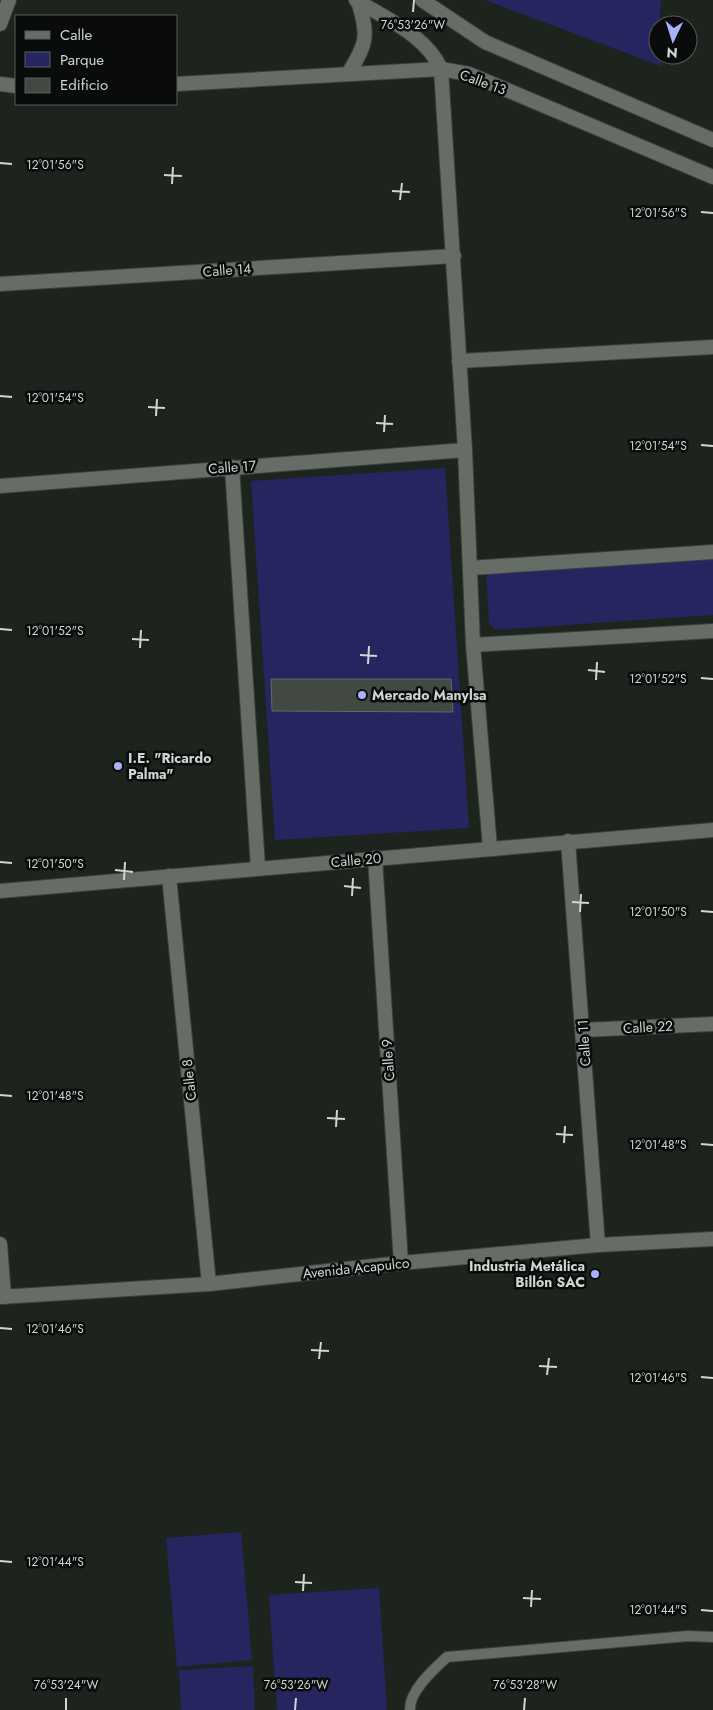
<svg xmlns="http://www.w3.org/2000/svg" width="713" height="1710" font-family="Jost,sans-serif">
<rect width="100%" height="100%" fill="#1d241e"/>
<g fill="#26255f">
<polygon points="485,0 661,0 658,55 661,55 661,66"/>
<polygon points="445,468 469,828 275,840 251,481"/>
<polygon points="713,554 713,615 495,630 489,623 486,572"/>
<polygon points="241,1532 252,1660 177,1667 166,1538"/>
<polygon points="379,1588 387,1710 277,1710 269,1595"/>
<polygon points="253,1666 255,1710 181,1710 179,1670"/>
</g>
<polygon fill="#414942" stroke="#626b64" points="271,679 451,679 453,712 272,711"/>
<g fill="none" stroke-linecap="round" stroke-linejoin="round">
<g stroke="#3b413c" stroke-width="12">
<path id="service" d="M410,1710C409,1691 434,1669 447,1657L688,1636L713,1637"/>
</g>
<g stroke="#3b413c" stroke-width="16">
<g id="minor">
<path d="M356,0C386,19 426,35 441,69L465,450L473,645L490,848"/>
<polyline points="0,24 9,0"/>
<path d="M348,74C367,43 369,36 358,1"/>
<polyline points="0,84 16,86"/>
<polyline points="176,84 441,69 469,74 713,177"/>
<polyline points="0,284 454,256"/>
<polyline points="459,361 713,347"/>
<polyline points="232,467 258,868"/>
<polyline points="0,486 465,450"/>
<polyline points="470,568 713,552"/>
<polyline points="473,645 713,631"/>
<polyline points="568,841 598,1245"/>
<polyline points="375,858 401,1263"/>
<polyline points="169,876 209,1284"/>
<polyline points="0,891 713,830"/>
<polyline points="583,1030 713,1024"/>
<polyline points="0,1244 4,1297"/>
<polyline points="0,1297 209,1284 401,1263 598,1245 713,1239"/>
</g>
</g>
<g stroke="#3b413c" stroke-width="16">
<polyline id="tertiary" points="422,0 485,42 713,140"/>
</g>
<use href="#service" stroke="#656d66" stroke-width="10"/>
<use href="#minor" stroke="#656d66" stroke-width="14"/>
<use href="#tertiary" stroke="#656d66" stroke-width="14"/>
</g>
<path fill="none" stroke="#d0d5d1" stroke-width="2" d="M413,12L414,0M0,163L12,164M164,175L182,176M172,184L173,167M392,191L410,192M400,200L402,183M701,212L713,213M0,396L12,397M148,407L165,408M156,416L157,399M376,423L393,424M384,432L385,415M701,445L713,446M0,629L12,630M132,639L149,640M140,648L141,630M360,655L377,656M368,664L369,646M588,670L605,672M701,678L713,679M596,680L597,662M0,862L12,863M115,870L133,872M124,880L125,862M344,886L361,888M352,896L353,878M572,902L589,903M701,911L713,912M580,912L581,894M0,1095L12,1096M327,1118L345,1119M336,1127L337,1110M556,1134L573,1135M564,1143L565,1126M701,1144L713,1145M0,1328L12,1329M311,1350L329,1351M319,1359L321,1342M539,1366L557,1367M547,1375L549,1358M701,1377L713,1378M0,1561L12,1562M295,1582L312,1583M303,1591L304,1574M523,1598L541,1599M531,1607L532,1590M701,1610L713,1611M66,1710V1698M295,1710L296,1698M524,1710L525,1698"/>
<g fill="#a9b0fc" stroke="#090c0a" stroke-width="2">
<circle cx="362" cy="695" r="5"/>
<circle cx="118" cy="766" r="5"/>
<circle cx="595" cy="1274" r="5"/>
</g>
<g text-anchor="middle" stroke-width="5" stroke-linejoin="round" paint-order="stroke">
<g font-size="14" fill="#d0d5d1" stroke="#090c0a">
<text transform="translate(483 82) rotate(20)" y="5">Calle 13</text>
<text transform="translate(227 270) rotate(-4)" y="5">Calle 14</text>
<text transform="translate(232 467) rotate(-4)" y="5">Calle 17</text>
<text transform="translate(356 860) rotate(-5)" y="5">Calle 20</text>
<text transform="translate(648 1027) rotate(-3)" y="5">Calle 22</text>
<text transform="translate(584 1043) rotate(-94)" y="5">Calle 11</text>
<text transform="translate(388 1060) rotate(-94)" y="5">Calle 9</text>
<text transform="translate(189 1080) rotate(-96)" y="5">Calle 8</text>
<text transform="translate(356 1268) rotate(-6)" y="5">Avenida Acapulco</text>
</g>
<g font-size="14" font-weight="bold" fill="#d0d5d1" stroke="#090c0a" text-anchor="start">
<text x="372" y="700">Mercado Manylsa</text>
<text x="128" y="763">I.E. "Ricardo<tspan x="128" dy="16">Palma"</tspan></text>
<text x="585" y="1271" text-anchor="end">Industria Metálica<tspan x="585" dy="16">Billón SAC</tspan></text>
</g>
</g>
<g font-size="12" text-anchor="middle" fill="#d0d5d1" stroke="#090c0a" stroke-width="5" stroke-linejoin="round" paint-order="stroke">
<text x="413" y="29">76°53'26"W</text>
<text x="55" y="169">12°01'56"S</text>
<text x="658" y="217">12°01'56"S</text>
<text x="55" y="402">12°01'54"S</text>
<text x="658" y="450">12°01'54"S</text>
<text x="55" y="635">12°01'52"S</text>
<text x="658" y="683">12°01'52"S</text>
<text x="55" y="868">12°01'50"S</text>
<text x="658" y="916">12°01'50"S</text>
<text x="55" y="1100">12°01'48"S</text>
<text x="658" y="1149">12°01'48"S</text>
<text x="55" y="1333">12°01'46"S</text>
<text x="658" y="1382">12°01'46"S</text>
<text x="55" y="1566">12°01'44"S</text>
<text x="658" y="1614">12°01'44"S</text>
<text x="66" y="1689">76°53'24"W</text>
<text x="296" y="1689">76°53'26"W</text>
<text x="525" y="1689">76°53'28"W</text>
</g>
<rect x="15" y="15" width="162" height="90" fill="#090c0a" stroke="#595c5a"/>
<rect x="25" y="31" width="25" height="8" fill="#656d66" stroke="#595c5a"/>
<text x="60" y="40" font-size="15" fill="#d0d5d1">Calle</text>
<rect x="25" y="52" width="25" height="15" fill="#26255f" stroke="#595c5a"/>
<text x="60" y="65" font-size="15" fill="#d0d5d1">Parque</text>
<rect x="25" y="78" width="25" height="15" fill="#414942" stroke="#595c5a"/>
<text x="60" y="90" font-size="15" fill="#d0d5d1">Edificio</text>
<g transform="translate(673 40) rotate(184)"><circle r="24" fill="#090c0a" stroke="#595c5a"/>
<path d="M0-4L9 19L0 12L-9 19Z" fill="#a9b0fc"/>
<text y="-8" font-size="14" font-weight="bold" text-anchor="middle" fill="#d0d5d1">N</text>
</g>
</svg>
